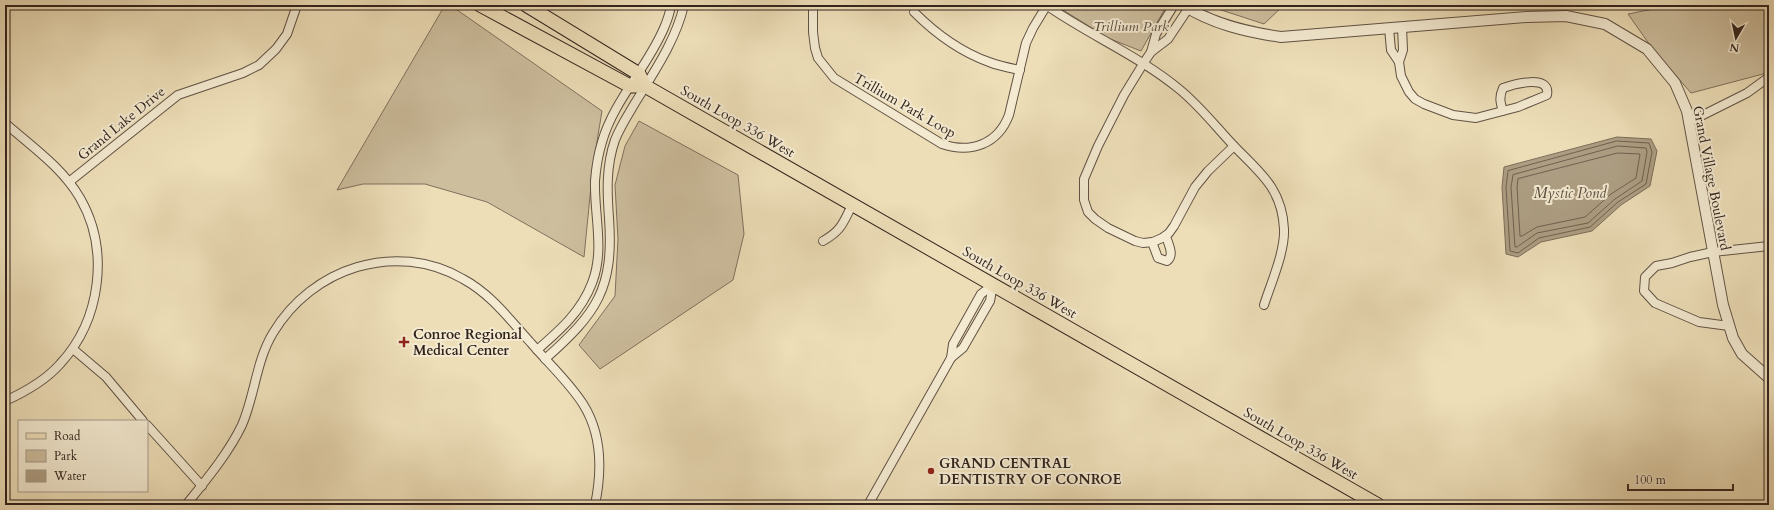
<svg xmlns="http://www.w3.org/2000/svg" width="1774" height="510" font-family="Cardo,serif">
<rect width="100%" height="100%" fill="#eddeb8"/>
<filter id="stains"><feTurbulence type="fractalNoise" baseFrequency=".005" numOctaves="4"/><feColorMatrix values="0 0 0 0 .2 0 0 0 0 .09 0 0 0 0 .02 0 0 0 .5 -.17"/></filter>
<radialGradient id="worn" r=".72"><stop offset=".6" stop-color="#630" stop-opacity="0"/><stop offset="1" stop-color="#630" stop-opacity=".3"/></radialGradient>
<g fill="#cdbe9e" stroke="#80705e">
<polygon points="445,5 450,5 602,111 593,166 584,257 487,202 425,184 363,184 337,190"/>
<polygon points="1055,5 1167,5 1141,51 1108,38"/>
<polygon points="1206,5 1284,5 1264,24"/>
<polygon points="1696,5 1769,5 1769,67 1763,74 1691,93 1652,48 1628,14 1653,9"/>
<polygon points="639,121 738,175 744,234 733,280 600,369 579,345 615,296 618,239 615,185 625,146"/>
</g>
<polygon fill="#ad9e83" stroke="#7c6d5a" points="1617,137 1651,139 1657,151 1650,186 1621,205 1592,231 1541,242 1518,257 1506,254 1502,187 1504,167"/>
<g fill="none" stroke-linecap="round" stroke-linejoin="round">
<g stroke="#706050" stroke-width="1">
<polygon points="1617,141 1649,143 1652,152 1646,184 1618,202 1590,227 1539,238 1518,253 1510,251 1506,187 1508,171"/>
<polygon points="1618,146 1646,148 1647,152 1642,181 1615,199 1588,223 1537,233 1517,247 1515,247 1511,187 1513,175"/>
<polygon points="1618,153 1640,154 1636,178 1611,194 1585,217 1537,227 1522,236 1520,236 1517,187 1518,179"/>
</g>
<g stroke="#615244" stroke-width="10">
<g id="minor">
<path d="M813,5V32L815,48L818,58L834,78L942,144C971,154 998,144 1009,115L1026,43L1033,28L1047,5"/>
<path d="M1046,5C1089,35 1139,56 1179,89C1200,106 1216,127 1234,146C1260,173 1282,188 1284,229C1285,252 1271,283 1264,305"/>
<polyline points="1188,9 1168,39 1151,52 1143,64 1124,95 1098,146 1084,179 1084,200 1088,212 1095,219 1108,228 1135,241 1143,243 1153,242 1162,238 1169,233 1174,226 1195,187 1208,171 1234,146"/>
<path d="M914,12C935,33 961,52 989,62C999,66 1010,68 1020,70"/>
<path d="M1389,28L1391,50L1399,62L1401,76L1409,92L1415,99L1424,104L1453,115L1476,118L1518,107L1547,95C1551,74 1514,84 1503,88C1499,97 1500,102 1503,111"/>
<polyline points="1151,52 1156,34 1174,5"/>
<polyline points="1399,62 1403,50 1402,27"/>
<polyline points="1689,122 1747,93 1769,77"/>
<path d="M5,123C31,146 62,167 80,198C110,250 101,320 60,364C45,381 25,392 5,401"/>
<polyline points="69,182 178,95 243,73 259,65 276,49 287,34 297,5"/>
<path d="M823,241C842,230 843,223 852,205"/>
<path d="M1152,242L1158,258L1167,261C1175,255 1168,244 1166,236"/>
<polyline points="1729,326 1699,322 1655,303 1644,291 1645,277 1656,266 1672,263 1690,257 1713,252 1769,246"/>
<polyline points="73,349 106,377 143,421"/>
<path d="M537,350C560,330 581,312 592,283C605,250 594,216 595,181C596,168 598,155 602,142C614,100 647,68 664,28C667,21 670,13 671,5"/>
<polyline points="951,358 963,348 990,301 993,285"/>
<path d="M545,359C597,313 614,289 609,218C607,191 606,166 615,140C620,127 628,115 635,103C654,72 676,40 684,5"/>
<polyline points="147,425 202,486"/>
<path d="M186,505C206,480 228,454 242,425C255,395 256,361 273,333C312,268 395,240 463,279C491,294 510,320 531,343C548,363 569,382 583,404C602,434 602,471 595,505"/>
<polyline points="868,505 951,358 953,344 981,294 993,285"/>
</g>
</g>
<g stroke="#615244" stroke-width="12">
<path id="tertiary" d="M1183,5C1212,24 1247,32 1281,37L1527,17L1566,16L1605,24L1647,49L1675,83L1687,111L1723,305L1733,338L1742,354L1769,378"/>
</g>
<g stroke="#32231d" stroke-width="15">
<g id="primary">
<polyline points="480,5 630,86 645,86 1378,505"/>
<polyline points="526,5 639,74 645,86"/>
</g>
</g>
<use href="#minor" stroke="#f3ead1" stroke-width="8"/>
<use href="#tertiary" stroke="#f3ead1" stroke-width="10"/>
<use href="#primary" stroke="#eddeb8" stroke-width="13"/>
</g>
<g fill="#8f2418" stroke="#f3ead1" stroke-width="1.5">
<path d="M402 336h4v4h4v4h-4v4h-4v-4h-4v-4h4z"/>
<circle cx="931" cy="471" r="4"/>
</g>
<g text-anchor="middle" stroke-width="4" stroke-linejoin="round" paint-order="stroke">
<g font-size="14" font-style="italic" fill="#594a3d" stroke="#f3ead1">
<text x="1131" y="31">Trillium Park</text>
</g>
<g font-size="14" fill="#32231d" stroke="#f3ead1">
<text transform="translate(905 105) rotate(30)" y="5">Trillium Park Loop</text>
<text transform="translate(738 121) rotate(30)" y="5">South Loop 336 West</text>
<text transform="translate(121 123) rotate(-39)" y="5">Grand Lake Drive</text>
<text transform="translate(1712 178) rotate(79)" y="5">Grand Village Boulevard</text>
<text transform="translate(1020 282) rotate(30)" y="5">South Loop 336 West</text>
<text transform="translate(1301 443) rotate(30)" y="5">South Loop 336 West</text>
</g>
<g font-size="14" font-weight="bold" fill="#32231d" stroke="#f3ead1" text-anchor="start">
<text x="413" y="339">Conroe Regional<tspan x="413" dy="16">Medical Center</tspan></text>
<text x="939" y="468">GRAND CENTRAL<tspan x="939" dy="16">DENTISTRY OF CONROE</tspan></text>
</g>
<g font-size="15" font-style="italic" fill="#5d4e41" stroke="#f3ead1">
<text x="1570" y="198">Mystic Pond</text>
</g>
</g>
<rect width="1774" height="510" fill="none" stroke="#eddeb8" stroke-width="20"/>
<rect x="6" y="6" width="1762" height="498" fill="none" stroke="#32231d" stroke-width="2"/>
<rect x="10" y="10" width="1754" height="490" fill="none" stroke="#32231d"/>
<rect x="18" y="420" width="130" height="72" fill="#f3ead1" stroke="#a69a89"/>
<rect x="26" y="433" width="20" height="6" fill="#eddeb8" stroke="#a69a89"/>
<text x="54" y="440" font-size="12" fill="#32231d">Road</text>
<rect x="26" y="450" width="20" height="12" fill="#cdbe9e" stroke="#a69a89"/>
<text x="54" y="460" font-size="12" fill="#32231d">Park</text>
<rect x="26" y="470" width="20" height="12" fill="#ad9e83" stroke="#a69a89"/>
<text x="54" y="480" font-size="12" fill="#32231d">Water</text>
<g transform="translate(1736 38) rotate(189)" stroke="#f3ead1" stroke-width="3" paint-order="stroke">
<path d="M0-3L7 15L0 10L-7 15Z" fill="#32231d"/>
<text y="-6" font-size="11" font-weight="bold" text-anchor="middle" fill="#32231d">N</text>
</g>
<path d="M1628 484v6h105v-6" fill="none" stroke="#32231d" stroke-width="2"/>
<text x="1634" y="484" font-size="12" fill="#32231d" stroke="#f3ead1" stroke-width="3" paint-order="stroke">100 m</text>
<rect width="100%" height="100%" filter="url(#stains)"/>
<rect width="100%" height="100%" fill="url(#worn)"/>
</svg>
